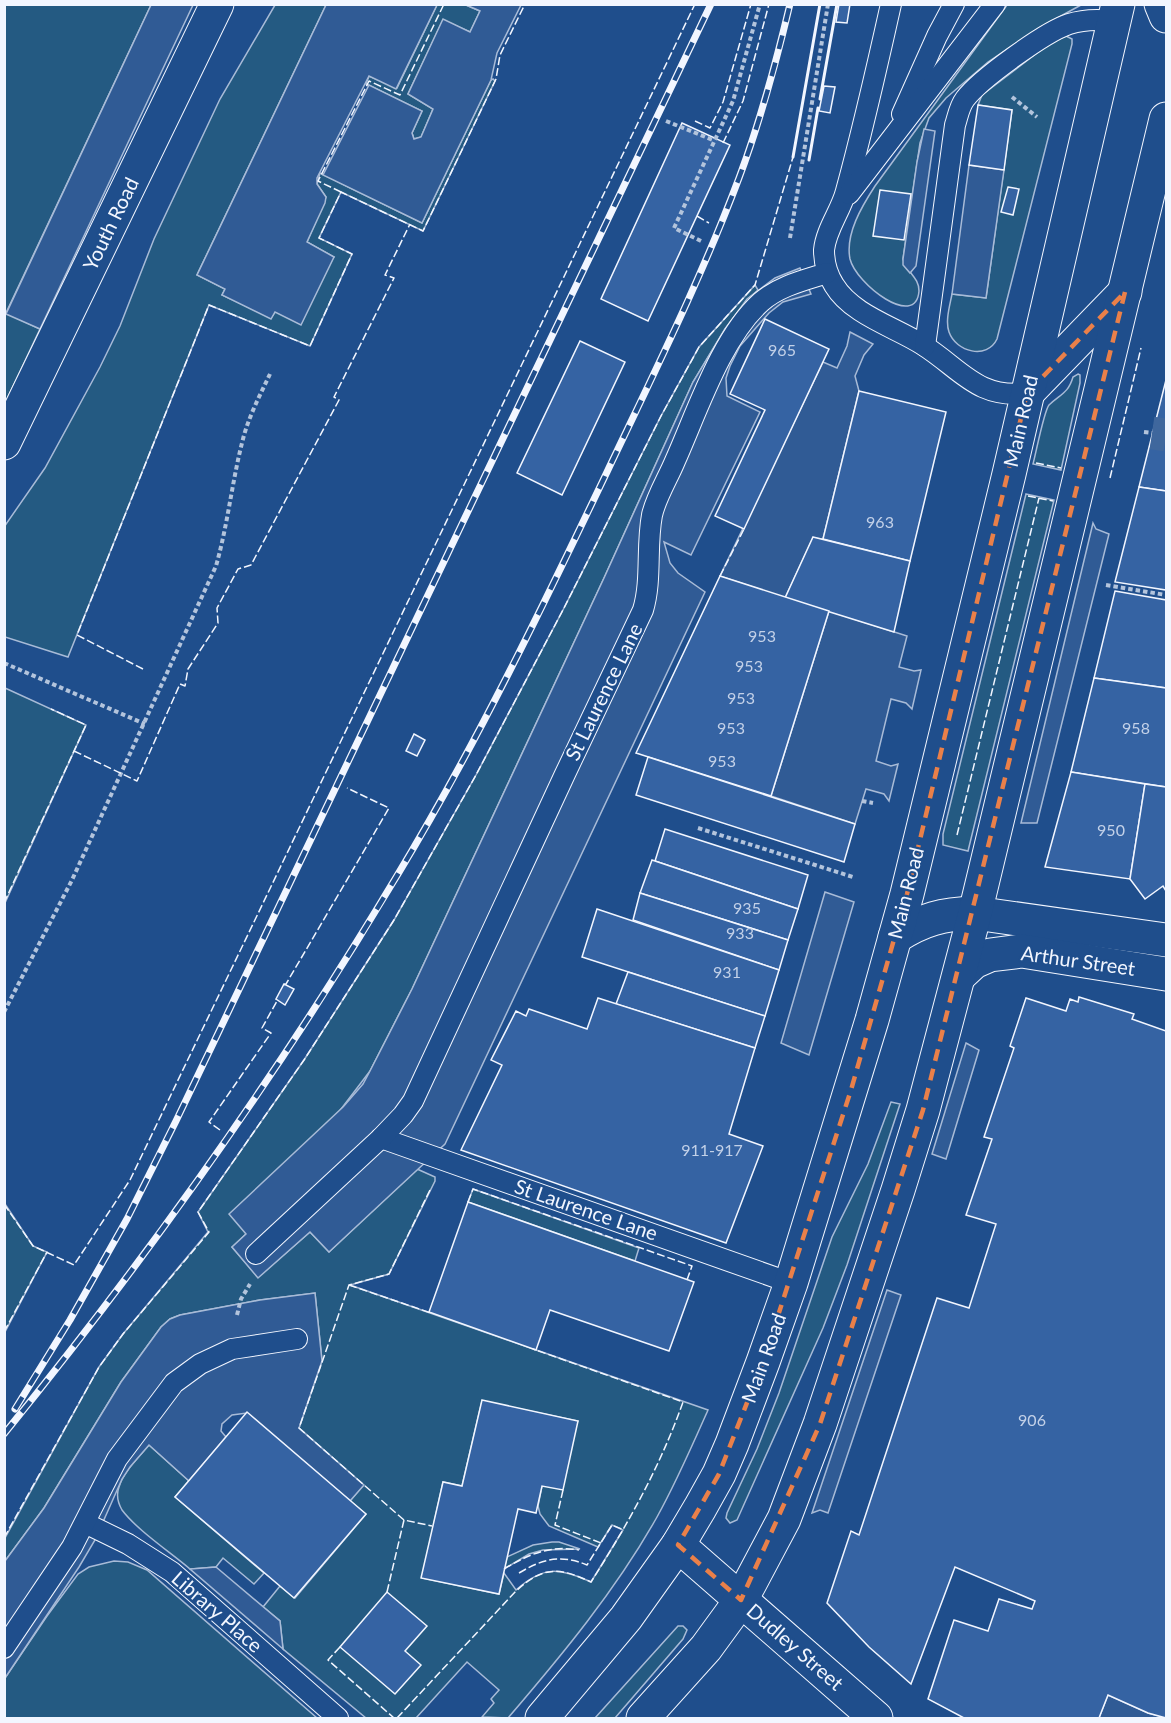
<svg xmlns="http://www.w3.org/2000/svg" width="1171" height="1723" font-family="Lato,sans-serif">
<rect width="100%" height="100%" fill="#1f4e8c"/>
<g fill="#245a82" stroke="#a8bbd7" stroke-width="1.5" fill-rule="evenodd">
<polygon points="4,5 151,5 6,313 40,329 5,403"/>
<polygon points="275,5 326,5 197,275 225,289 222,295 271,318 275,312 334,257 307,242 326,197 317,184 320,173 422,223 491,80 493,79 495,81 423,231 341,192 319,238 352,254 310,346 209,305 68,657 5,637 4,527 45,468 100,367 120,326 154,239 220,99"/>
<polygon points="437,5 466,5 480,11 470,32 443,20 408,94 433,109 421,137 414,139 412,133 422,111 366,84 369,76 397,88"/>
<path d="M1007,5H1081L1039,28L988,62L946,98L929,118L920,143L903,259C907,273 919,277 919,291C916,330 856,284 850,259C845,234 862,206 875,186Z"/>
<path d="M1066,36L1072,39V44L997,339C987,360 956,352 949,332C945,321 950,305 952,294L986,298L1012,110L978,105L982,95L1050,43Z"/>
<path d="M755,285L758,290L747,300L725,329L693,382L604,578L412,989L370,1071L246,1234L232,1247L258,1277L310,1232L329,1252L417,1169L435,1177V1181L389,1274L350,1285L708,1410C692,1446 676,1483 657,1517C616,1590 562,1655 508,1718L482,1717L494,1703L491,1699L499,1690L467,1662L416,1718H366L283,1649L280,1621L263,1607L280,1586L295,1598L366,1514L350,1501L363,1485L299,1428L322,1361L315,1293L260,1300L180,1315L170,1319L161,1327L121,1382L44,1508L5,1561V1538L99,1367L123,1334L208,1232L198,1212L304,1060L394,920L476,775L564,608L661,416L699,347ZM482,1401L578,1421L542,1486L538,1506L540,1514L549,1526L598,1547L612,1525L623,1530L591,1582C559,1567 543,1566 516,1590L504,1573L499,1594L422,1578L443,1482L462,1486Z"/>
<path d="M1078,374L1080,375V383L1061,470L1033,464C1036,453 1044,411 1049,405C1060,394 1068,394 1073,377Z"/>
<polygon points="1026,494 1054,500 968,851 943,845 943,834"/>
<polygon points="5,688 86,725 5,903"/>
<polygon points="891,1102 900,1104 847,1265 823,1328 737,1520 730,1523 726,1518 727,1513 757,1449 779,1393 832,1237 868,1164"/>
<polygon points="473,1189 639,1248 635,1261 468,1202"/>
<polygon points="5,1204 33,1246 47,1252 5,1332"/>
<path d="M149,1445L189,1481L175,1497L264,1573L254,1584L223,1558L216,1567L190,1569C170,1552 137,1530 122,1510C118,1503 116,1495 119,1487C124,1471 138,1458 149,1445Z"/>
<polygon points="552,1542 559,1542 580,1549 543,1550 529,1554 504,1569 507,1557 533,1545"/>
<polygon points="114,1561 128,1562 147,1570 317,1718 5,1718 5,1678 47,1616 78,1574 89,1567"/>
<polygon points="678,1626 683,1626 687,1630 683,1639 615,1718 595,1718"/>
</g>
<g fill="#305b95" stroke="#a8bbd7" stroke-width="1.5">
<polygon points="151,5 193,5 40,329 6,314"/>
<polygon points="326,5 437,5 396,89 369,76 317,178 317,184 326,197 325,203 307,242 334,257 301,325 275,312 271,319 222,295 225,289 197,275"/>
<polygon points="466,5 521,5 497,53 491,80 422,223 323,175 369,85 422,111 412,133 414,139 421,137 433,109 408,94 443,19 470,32 480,11"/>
<polygon points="924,129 935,131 916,266 910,273 903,265 903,259 917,162"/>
<polygon points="969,165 1004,170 986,298 952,294"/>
<polygon points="800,268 811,294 783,302 769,313 740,346 730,366 726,378 727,396 760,412 691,555 664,542 670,563 678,573 705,592 445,1144 329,1252 310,1232 258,1278 232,1247 246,1234 229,1214 343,1107 363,1084 370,1071 412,989 604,578 693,382 725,329 747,299 775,278"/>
<polygon points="850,332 873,344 864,355 855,376 859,391 823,539 813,538 785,598 720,576 823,362 837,368 847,346"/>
<polygon points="1093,523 1096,529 1109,534 1037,823 1021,823"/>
<polygon points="829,611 907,636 899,667 914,671 921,670 912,709 906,703 891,699 876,761 891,766 898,764 889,801 884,794 866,789 855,824 771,796"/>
<polygon points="825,892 854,902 809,1055 781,1043"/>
<polygon points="966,1043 979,1050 946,1159 932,1154"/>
<polygon points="887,1290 901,1295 828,1513 820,1510 812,1513"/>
<polygon points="315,1293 322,1361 299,1428 364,1485 350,1501 247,1413 232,1415 222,1424 221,1431 226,1437 189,1481 149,1445 130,1467 122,1479 95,1540 79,1567 5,1678 5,1561 44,1508 121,1382 161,1327 170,1319 180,1315 260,1300"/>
<polygon points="216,1567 280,1621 283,1649 190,1569"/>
<polygon points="1108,1695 1148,1713 1166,1718 1099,1718"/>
</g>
<g fill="#3563a3" stroke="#f2f6ff" stroke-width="1.5">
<polygon points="839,4 850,4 847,23 836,22"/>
<polygon points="824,86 835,87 830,113 819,111"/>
<polygon points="978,105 1012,110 1004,170 969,165"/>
<polygon points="682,123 730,145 648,321 601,299"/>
<polygon points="1008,187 1019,189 1013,215 1001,212"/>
<polygon points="880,190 911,194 904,240 873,236"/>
<polygon points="765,319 829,349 744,529 715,516 765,410 730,394"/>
<polygon points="580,341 625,362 562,495 517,473"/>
<polygon points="1166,380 1166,491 1139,487"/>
<polygon points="859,391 946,412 910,561 823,539"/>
<polygon points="1139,487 1166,491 1166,590 1115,582"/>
<polygon points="813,537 910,561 894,632 785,598"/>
<polygon points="720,576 829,611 771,796 636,753"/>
<polygon points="1115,591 1166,600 1166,688 1094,678"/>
<polygon points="1094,678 1166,688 1166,787 1071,772"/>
<polygon points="414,734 425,740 417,756 406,751"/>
<polygon points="648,757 855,824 844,862 636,795"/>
<polygon points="1071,772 1145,784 1130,879 1045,867"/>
<polygon points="1145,784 1166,787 1166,891 1163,886 1145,899 1130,879"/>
<polygon points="665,829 808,875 798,909 655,861"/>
<polygon points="652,860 798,909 788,940 640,893"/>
<polygon points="640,893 788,940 779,970 633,920"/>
<polygon points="597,909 779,970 765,1016 582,957"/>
<polygon points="628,972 765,1016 755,1048 616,1004"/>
<polygon points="284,984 294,989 285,1005 276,999"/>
<polygon points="1079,997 1134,1014 1132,1019 1166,1031 1166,1718 1148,1713 1108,1695 1099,1718 964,1718 928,1699 954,1620 988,1631 999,1599 1032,1609 1035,1601 955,1567 911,1684 869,1647 827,1603 851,1531 859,1535 937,1298 969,1308 996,1224 966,1215 992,1139 984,1137 1014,1048 1010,1046 1026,998 1066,1011 1070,999 1078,1002"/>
<polygon points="598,998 755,1048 729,1134 763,1146 726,1243 461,1150 502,1065 491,1060 516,1011 526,1016 529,1009 587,1029"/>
<polygon points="468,1202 694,1282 669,1351 550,1310 536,1350 429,1312"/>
<polygon points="482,1400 578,1421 563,1490 542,1486 536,1513 518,1509 499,1594 421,1578 443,1482 462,1486"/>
<polygon points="247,1412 366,1514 294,1598 175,1497"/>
<polygon points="387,1592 427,1626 405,1651 421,1665 395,1694 340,1647"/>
</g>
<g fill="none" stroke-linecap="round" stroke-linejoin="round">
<polyline stroke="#3f679d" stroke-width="33" stroke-dasharray="33 16" stroke-linecap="butt" points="1152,433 1166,435"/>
<g stroke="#f2f6ff" stroke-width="22">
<g id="lane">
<path d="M891,4C877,67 863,129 846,191C841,211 826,229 824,250C824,263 827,274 834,285C852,315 895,327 923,345C961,369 977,399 1027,393"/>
<polyline points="902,114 937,36 954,4"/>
<polyline points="849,194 995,4"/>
<path d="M925,346L955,125C958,116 959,107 965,99C980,79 1045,32 1069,24C1084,19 1098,19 1114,21"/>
<polyline points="381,1138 791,1283"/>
<path d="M256,1254L381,1138L403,1115L413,1101L565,774L643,610C652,580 646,547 652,515C656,497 668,478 675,461C697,412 721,338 761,302C779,286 805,280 827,273"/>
<polyline points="85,1523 128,1544 172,1572 338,1718"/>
<polyline points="4,1648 72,1547 117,1459 174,1383 200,1364 232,1349 297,1339"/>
</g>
</g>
<g stroke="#f2f6ff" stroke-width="35">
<g id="street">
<polyline points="4,443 217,4"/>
<polyline points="741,1600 876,1718"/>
</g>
</g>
<g stroke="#f2f6ff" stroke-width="35">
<g id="secondary">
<polyline points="975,913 1166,940"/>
<polyline points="960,975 974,962 990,955 1022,951 1166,974"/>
</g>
</g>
<g stroke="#f2f6ff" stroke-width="35">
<g id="primary">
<polyline points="1161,4 1166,16"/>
<polyline points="1028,392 1125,292"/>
<path d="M895,937C923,919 943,914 975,913"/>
<polyline points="678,1545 741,1600"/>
<polyline points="542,1718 626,1618 678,1545 700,1508 719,1474 732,1444 763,1362 791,1283 872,1020 907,894 1009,474 1118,4"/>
<polyline points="643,1718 706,1648 741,1600 784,1519 820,1424 898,1190 923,1110 975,913 1166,119"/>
</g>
</g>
<g stroke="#b3c4dc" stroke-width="4" stroke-dasharray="4.5 3" stroke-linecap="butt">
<polyline points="1012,97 1037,117"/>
<polyline points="666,121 713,140"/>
<polyline points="790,238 828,4"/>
<polyline points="701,241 674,228 733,101 760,4"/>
<polyline points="1144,432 1152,433"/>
<polyline points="1106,585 1166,595"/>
<polyline points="4,663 145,724"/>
<polyline points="862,801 873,803"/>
<polyline points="698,828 853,877"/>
<path d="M4,1012L72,880L216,566C228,524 232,481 243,439C249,416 260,395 270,374"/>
<polyline points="237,1315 241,1299 250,1284"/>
</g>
<use href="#lane" stroke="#1f4e8c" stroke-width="20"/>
<use href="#street" stroke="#1f4e8c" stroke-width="33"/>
<use href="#secondary" stroke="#1f4e8c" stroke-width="33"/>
<use href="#primary" stroke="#1f4e8c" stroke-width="33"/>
<g stroke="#f2f6ff" stroke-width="7">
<g id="rail">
<polyline points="15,1409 70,1320 127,1219 176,1121 711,4"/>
<path d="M4,1434C148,1257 281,1070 398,874C476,745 542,608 607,472C653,375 701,279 739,178C760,122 776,63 790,4"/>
</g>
</g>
<use href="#rail" stroke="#1f4e8c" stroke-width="4.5" stroke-dasharray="14" stroke-linecap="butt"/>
<g stroke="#f2f6ff" stroke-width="1.5" stroke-dasharray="8 3" stroke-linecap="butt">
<polyline points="695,121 710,128 723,102 751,4"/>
<polyline points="723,143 743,101 769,4"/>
<polyline points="341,192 318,181 369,81 400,95 444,4"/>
<polyline points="697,216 709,223"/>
<polyline points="1036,463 1061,468"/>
<polyline points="1110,478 1141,348"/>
<polyline points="1028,496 1053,501"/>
<polyline points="720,576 744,529"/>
<polyline points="143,669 77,635 209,305 310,346 352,254 319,238 341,192 423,231 496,79 500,55 525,4"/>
<polyline points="74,751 137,781 180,684 185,686 188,669 218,623 217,608 238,569 251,565 339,400 334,397 394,278 385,275 410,224"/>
<polyline points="957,835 1039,498"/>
<polyline points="4,903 86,725 51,709"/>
<polyline points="283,985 286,984 389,808 347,788"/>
<polyline points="220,1130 209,1122 271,1033 262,1028 277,1001 276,999"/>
<polyline points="430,1190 389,1274 349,1285 299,1428 404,1520 432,1526"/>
<polyline points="468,1202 473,1189 692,1266 687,1280"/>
<polyline points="4,1204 33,1246 74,1265 130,1180 695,4"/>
<polyline points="349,1285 431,1313"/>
<polyline points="4,1332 47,1252"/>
<polyline points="563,1490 555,1525 601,1543"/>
<polyline points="4,1538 99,1367 123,1334 209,1232 198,1212 304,1060 394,920 476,775 564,608 661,416 699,347 755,285 793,157"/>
<path d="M504,1569C529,1554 550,1545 579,1550"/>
<path d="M519,1573C542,1559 561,1554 587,1565L612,1525L624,1530"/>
<polyline points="387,1592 404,1520"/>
<polyline points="340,1647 328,1660 394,1718"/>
<path d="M397,1718L516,1591C543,1566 559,1567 591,1582C628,1524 660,1467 683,1402L533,1349"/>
</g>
<g stroke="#f2f6ff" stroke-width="3">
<polyline points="820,99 837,4"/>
<polyline points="793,157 820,4"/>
<polyline points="809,160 818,108"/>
</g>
</g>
<path fill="none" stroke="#ea8049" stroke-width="4.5" stroke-dasharray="12 8" stroke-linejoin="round" d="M1125,292L923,1110L820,1424L741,1600L678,1545L719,1474L763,1362L851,1090L907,894L1027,393Z"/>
<g text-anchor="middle" stroke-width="4.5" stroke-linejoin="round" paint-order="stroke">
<g font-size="16" fill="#c3d1e8">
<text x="782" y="356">965</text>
<text x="880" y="528">963</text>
<text x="762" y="642">953</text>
<text x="749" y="672">953</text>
<text x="741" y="704">953</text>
<text x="731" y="734">953</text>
<text x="1136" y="734">958</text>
<text x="722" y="767">953</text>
<text x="1111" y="836">950</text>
<text x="747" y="914">935</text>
<text x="740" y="939">933</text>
<text x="727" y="978">931</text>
<text x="712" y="1156">911-917</text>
<text x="1032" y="1426">906</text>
</g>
<g font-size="20" fill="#f2f6ff" stroke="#1f4e8c">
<text transform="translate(111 224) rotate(-64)" y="7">Youth Road</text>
<text transform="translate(1021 421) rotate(-77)" y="7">Main Road</text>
<text transform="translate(604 692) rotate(-64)" y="7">St Laurence Lane</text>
<text transform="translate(906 893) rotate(-76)" y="7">Main Road</text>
<text transform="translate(1078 961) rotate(8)" y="7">Arthur Street</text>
<text transform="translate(586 1210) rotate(19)" y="7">St Laurence Lane</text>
<text transform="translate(764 1358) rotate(-70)" y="7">Main Road</text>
<text transform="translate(217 1612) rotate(41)" y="7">Library Place</text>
<text transform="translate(795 1647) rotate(41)" y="7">Dudley Street</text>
</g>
</g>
<rect width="1171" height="1723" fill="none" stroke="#f2f6ff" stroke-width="12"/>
</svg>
